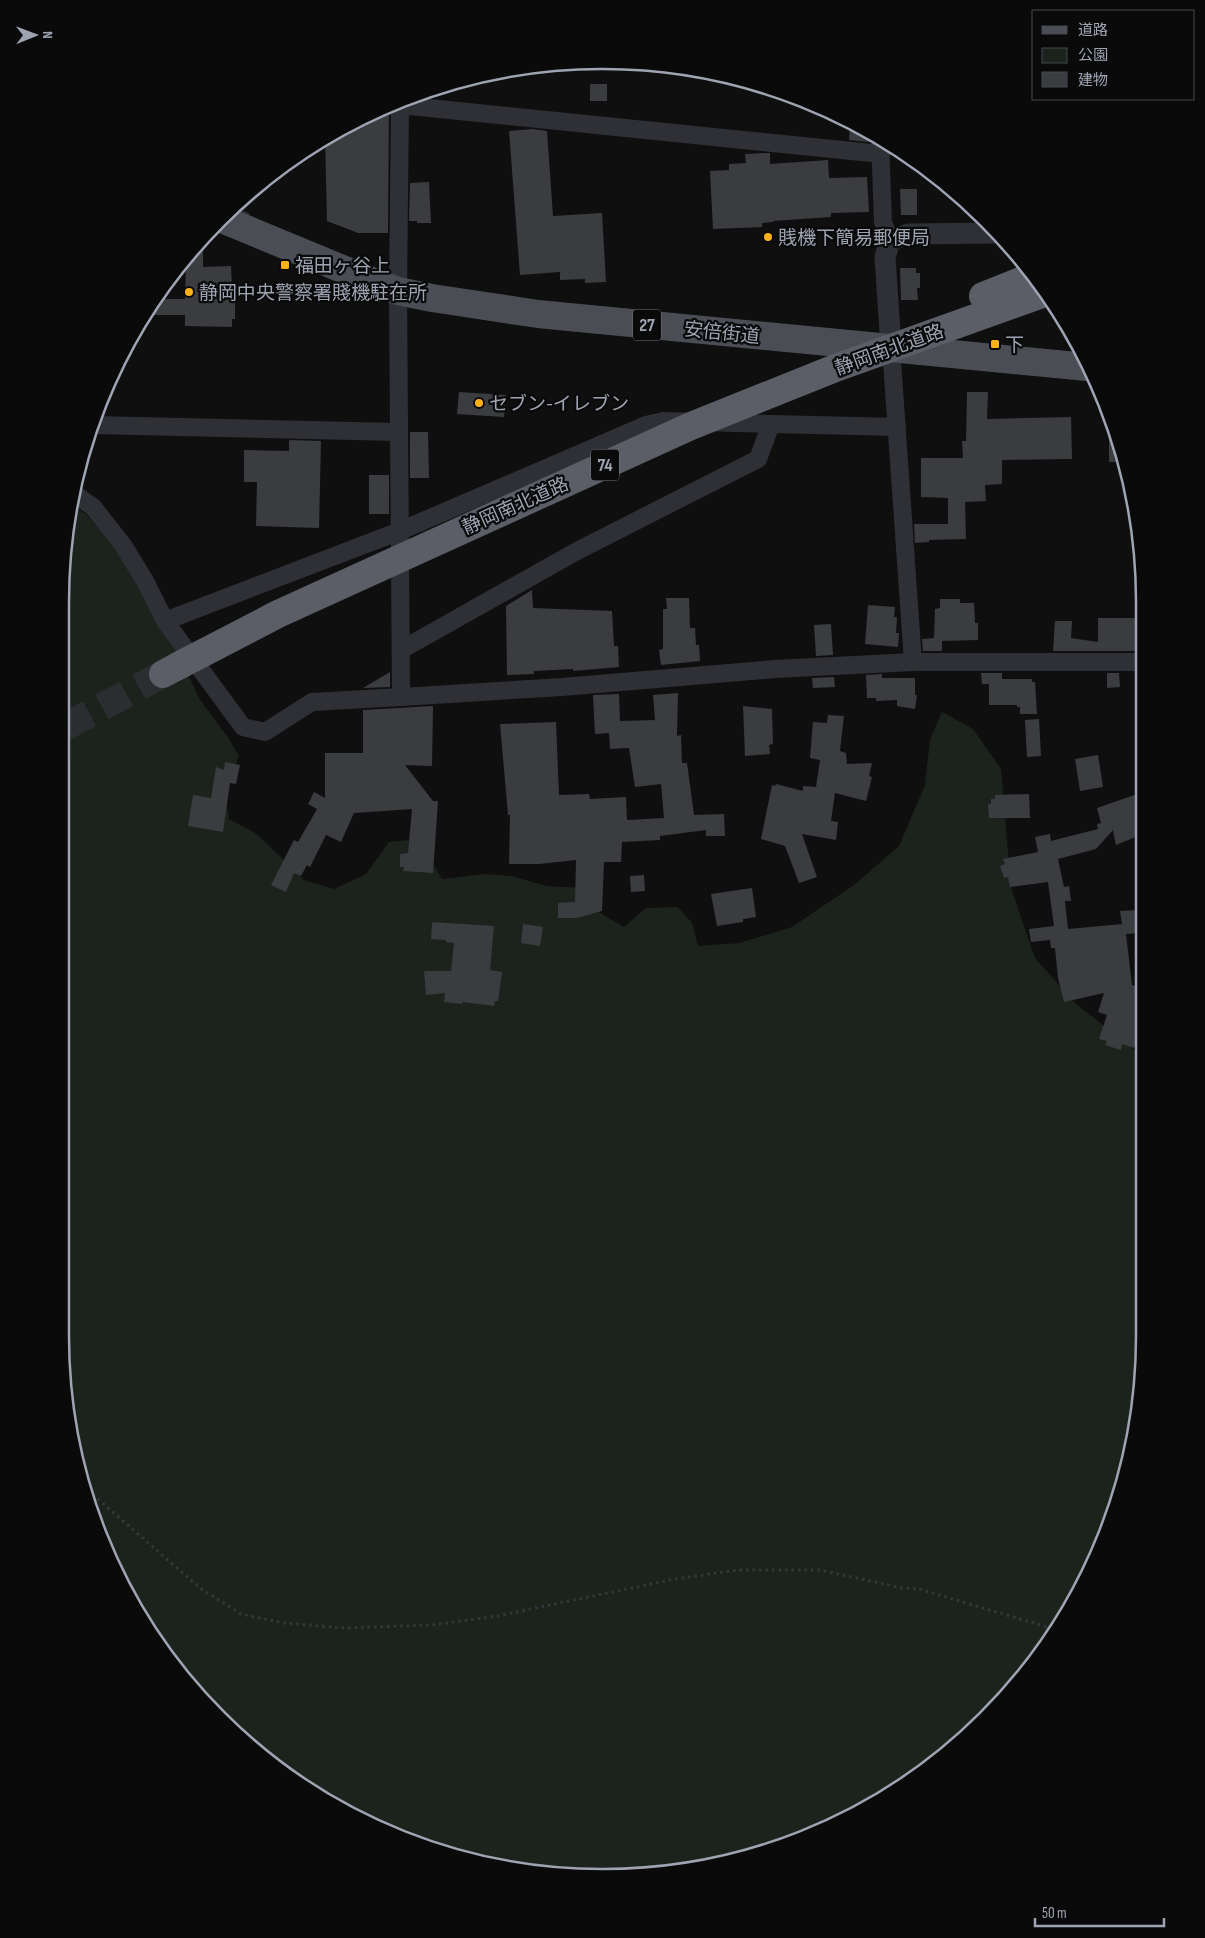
<svg xmlns="http://www.w3.org/2000/svg" width="1205" height="1938" font-family="'Sofia Sans Condensed','Noto Sans JP',sans-serif">
<rect width="100%" height="100%" fill="#0f0f10"/>
<polygon fill="#1b231c" points="72,505 87,515 116,549 154,612 162,632 174,643 199,698 229,739 239,756 225,790 229,819 257,834 304,880 334,889 366,874 389,842 418,839 442,879 486,874 511,876 547,886 585,888 595,910 624,927 646,908 678,907 692,923 698,946 739,943 792,927 854,885 899,846 925,785 930,740 942,712 973,729 1001,769 1011,888 1035,958 1075,1003 1137,1052 1142,1053 1140,1406 1104,1543 1033,1666 986,1719 904,1786 777,1849 674,1873 602,1878 497,1868 428,1849 362,1822 272,1766 172,1666 116,1576 89,1510 65,1407 65,532"/>
<g fill="none" stroke-linecap="round" stroke-linejoin="round">
<polyline stroke="#252d34" stroke-width="5" points="232,208 247,215"/>
</g>
<g fill="#3b3c40">
<rect x="590" y="84" width="17" height="17"/>
<polygon points="389,107 388,233 358,233 327,221 325,137 331,133"/>
<polygon points="850,121 871,134 869,142 849,140"/>
<polygon points="533,129 547,131 553,216 602,213 606,282 585,283 585,279 560,280 560,272 520,275 509,131"/>
<polygon points="765,153 770,153 770,164 828,160 829,178 867,177 869,212 831,213 831,217 773,221 773,222 762,223 762,227 713,229 710,171 729,170 729,164 746,163 745,154"/>
<polygon points="429,182 431,223 417,223 417,221 409,221 410,183"/>
<polygon points="900,189 917,189 917,215 901,215"/>
<polygon points="203,239 203,267 231,266 232,287 235,287 235,319 232,319 232,327 185,326 185,315 147,315 156,299 185,299 186,258"/>
<polygon points="900,268 916,268 916,273 920,273 920,288 917,288 918,300 901,300"/>
<polygon points="459,392 506,395 504,417 457,414"/>
<polygon points="967,392 988,392 987,419 1071,417 1072,459 1002,460 1002,484 985,485 986,501 965,502 966,539 929,540 929,542 915,543 914,524 948,524 948,498 921,497 921,458 963,458 962,441 966,441"/>
<polygon points="1109,421 1110,421 1126,462 1109,462"/>
<polygon points="410,432 428,432 429,478 410,478"/>
<polygon points="289,440 321,441 319,528 256,526 257,482 244,482 244,450 289,451"/>
<rect x="369" y="475" width="20" height="39"/>
<polygon points="532,590 533,608 612,611 614,646 618,646 619,667 573,671 573,669 534,671 534,674 507,675 506,606"/>
<polygon points="666,598 689,598 690,628 695,628 696,645 699,645 700,661 661,665 659,650 663,649 663,609 667,609"/>
<polygon points="940,599 960,599 960,603 974,603 975,623 978,623 978,640 942,641 942,651 923,651 922,639 934,638 935,609 940,608"/>
<polygon points="868,605 895,607 894,617 897,617 896,633 899,633 898,647 865,644"/>
<polygon points="1098,618 1137,618 1137,623 1144,623 1143,651 1053,651 1055,621 1072,621 1071,638 1098,642"/>
<polygon points="831,624 833,655 816,656 814,625"/>
<polygon points="390,672 390,687 363,688"/>
<polygon points="981,673 1002,673 1002,679 1032,679 1032,682 1035,682 1037,714 1020,714 1020,707 1017,707 1017,705 989,705 989,684 982,684"/>
<polygon points="1107,673 1119,673 1120,687 1107,688"/>
<polygon points="882,674 882,678 915,678 915,695 917,695 915,709 897,706 897,700 876,701 876,698 867,698 866,675"/>
<polygon points="834,677 835,687 813,688 812,678"/>
<polygon points="678,693 677,736 681,735 682,763 687,763 694,815 724,814 725,836 706,836 706,830 660,836 660,840 622,842 621,862 604,862 602,911 577,918 558,918 558,903 575,902 576,860 539,864 509,864 510,815 508,815 500,724 556,722 559,795 589,794 590,799 626,797 627,820 664,818 661,784 635,787 629,748 610,749 609,733 595,734 593,695 619,694 620,721 655,720 653,695"/>
<polygon points="433,706 432,766 405,765 433,801 438,801 433,873 403,871 404,867 400,867 400,854 408,853 412,809 354,813 341,842 326,835 310,867 307,865 301,876 294,873 286,892 271,885 294,840 298,842 317,809 308,804 314,792 325,798 325,753 363,753 363,710"/>
<polygon points="743,706 772,709 773,744 769,745 770,754 745,756"/>
<polygon points="828,715 844,716 840,751 846,753 847,764 872,763 869,776 872,777 866,801 835,793 831,821 838,822 836,840 802,834 817,877 799,883 785,846 761,839 772,785 775,786 776,784 803,791 803,786 816,787 820,760 810,758 813,722 827,723"/>
<polygon points="1039,719 1041,756 1027,757 1025,720"/>
<polygon points="1098,755 1103,787 1080,791 1075,759"/>
<polygon points="225,762 240,765 236,784 230,783 223,832 188,826 193,795 211,798 216,767 224,770"/>
<polygon points="1143,792 1143,834 1116,845 1113,830 1096,849 1058,859 1064,887 1069,886 1071,901 1065,901 1068,929 1122,924 1120,911 1138,910 1141,933 1126,934 1132,985 1142,988 1142,1022 1134,1048 1122,1044 1121,1050 1105,1045 1107,1041 1099,1039 1107,1015 1098,1012 1104,993 1064,1002 1058,978 1055,948 1051,948 1050,940 1031,942 1029,929 1054,926 1048,882 1010,887 1008,877 1004,878 1000,866 1005,864 1003,859 1038,852 1035,837 1050,834 1051,841 1098,829 1097,824 1101,823 1097,808"/>
<polygon points="1029,794 1030,818 989,818 988,804 991,804 991,799 995,799 995,795"/>
<polygon points="644,875 645,891 631,892 630,876"/>
<polygon points="752,888 756,917 743,919 743,922 717,926 711,894"/>
<polygon points="432,922 494,926 490,970 502,972 498,1001 495,1001 494,1006 463,1002 462,1004 444,1002 445,993 426,995 424,971 451,971 454,943 446,942 446,940 431,939"/>
<polygon points="523,924 543,927 540,946 521,943"/>
</g>
<g fill="none" stroke-linecap="round" stroke-linejoin="round">
<polyline stroke="#2c2d30" stroke-width="28" stroke-dasharray="28 14" stroke-linecap="butt" points="65,727 163,674"/>
<polyline stroke="#35373c" stroke-width="3" stroke-dasharray="2.5 4" stroke-linecap="butt" points="83,1486 200,1588 241,1614 284,1623 344,1628 433,1625 497,1616 675,1579 738,1570 820,1570 902,1588 919,1589 1047,1627 1055,1628"/>
<g stroke="#2f3035" stroke-width="18">
<polyline points="400,102 398,291 401,697 562,687 775,669 913,662 1143,662"/>
<polyline points="400,105 881,154"/>
<polyline points="880,139 883,222 890,241"/>
<polyline points="891,347 913,662"/>
<polyline points="93,425 398,432"/>
<polyline points="75,494 93,507 123,545 145,581 165,621 243,727 265,732 312,702 401,697"/>
<polyline points="165,621 400,531 646,425 663,421 771,424"/>
<polyline points="401,650 577,551 758,459 771,424 897,427"/>
</g>
<polyline stroke="#2f3035" stroke-width="21" points="891,347 885,257 890,241 908,234 998,233"/>
<polyline stroke="#4b4d55" stroke-width="28" points="222,219 376,283 398,291 432,298 538,314 1087,367"/>
<polyline stroke="#5b5e67" stroke-width="28" points="163,674 178,666"/>
<g stroke="#5b5e67" stroke-width="28">
<polyline points="983,296 1033,276"/>
<polyline points="178,666 278,614 691,426 838,367 1045,293"/>
</g>
</g>
<g fill="#ffb218" stroke="#0a0a0b" stroke-width="2">
<circle cx="768" cy="237" r="5"/>
<rect x="280" y="260" width="10" height="10" rx="2.5"/>
<circle cx="189" cy="292" r="5"/>
<rect x="990" y="339" width="10" height="10" rx="2.5"/>
<circle cx="479" cy="403" r="5"/>
</g>
<g text-anchor="middle" stroke-width="4.5" stroke-linejoin="round" paint-order="stroke">
<g fill="#0a0a0b" stroke="#727680" stroke-width="1">
<rect x="633" y="309.5" width="28" height="31" rx="4"/>
<rect x="591" y="449.5" width="28" height="31" rx="4"/>
</g>
<g font-size="18" font-weight="bold" fill="#9ea4b2">
<text x="647" y="331">27</text>
<text x="605" y="471">74</text>
</g>
<g font-size="19" fill="#9ea4b2" stroke="#0a0a0b" text-anchor="start">
<text x="778" y="244">賎機下簡易郵便局</text>
<text x="295" y="272">福田ヶ谷上</text>
<text x="199" y="299">静岡中央警察署賤機駐在所</text>
<text x="1005" y="351">下</text>
<text x="489" y="410">セブン-イレブン</text>
</g>
<g font-size="19" fill="#9ea4b2" stroke="#0a0a0b">
<text transform="translate(722 332) rotate(6)" y="7">安倍街道</text>
<text transform="translate(889 349) rotate(-20)" y="7">静岡南北道路</text>
<text transform="translate(515 505) rotate(-24)" y="7">静岡南北道路</text>
</g>
</g>
<path d="M0 0H1205V1938H0ZM602 69H603A533 533 0 0 1 1136 602V1336A533 533 0 0 1 603 1869H602A533 533 0 0 1 69 1336V602A533 533 0 0 1 602 69Z" fill="#0a0a0b" fill-rule="evenodd"/>
<path fill="none" stroke="#9ea4b2" stroke-width="2.5" d="M602 69H603A533 533 0 0 1 1136 602V1336A533 533 0 0 1 603 1869H602A533 533 0 0 1 69 1336V602A533 533 0 0 1 602 69Z"/>
<rect x="1032" y="10" width="162" height="90" fill="#0a0a0b" stroke="#45484e"/>
<rect x="1042" y="26" width="25" height="8" fill="#4b4d55" stroke="#45484e"/>
<text x="1078" y="35" font-size="15" fill="#9ea4b2">道路</text>
<rect x="1042" y="48" width="25" height="15" fill="#1b231c" stroke="#45484e"/>
<text x="1078" y="60" font-size="15" fill="#9ea4b2">公園</text>
<rect x="1042" y="72" width="25" height="15" fill="#3b3c40" stroke="#45484e"/>
<text x="1078" y="85" font-size="15" fill="#9ea4b2">建物</text>
<g transform="translate(35 35) rotate(89)" stroke="#0a0a0b" stroke-width="4" paint-order="stroke">
<path d="M0-4L9 19L0 12L-9 19Z" fill="#9ea4b2"/>
<text y="-8" font-size="14" font-weight="bold" text-anchor="middle" fill="#9ea4b2">N</text>
</g>
<path d="M1035 1918v8h129v-8" fill="none" stroke="#9ea4b2" stroke-width="2.5"/>
<text x="1042" y="1918" font-size="15" fill="#9ea4b2" stroke="#0a0a0b" stroke-width="4" paint-order="stroke">50 m</text>
</svg>
